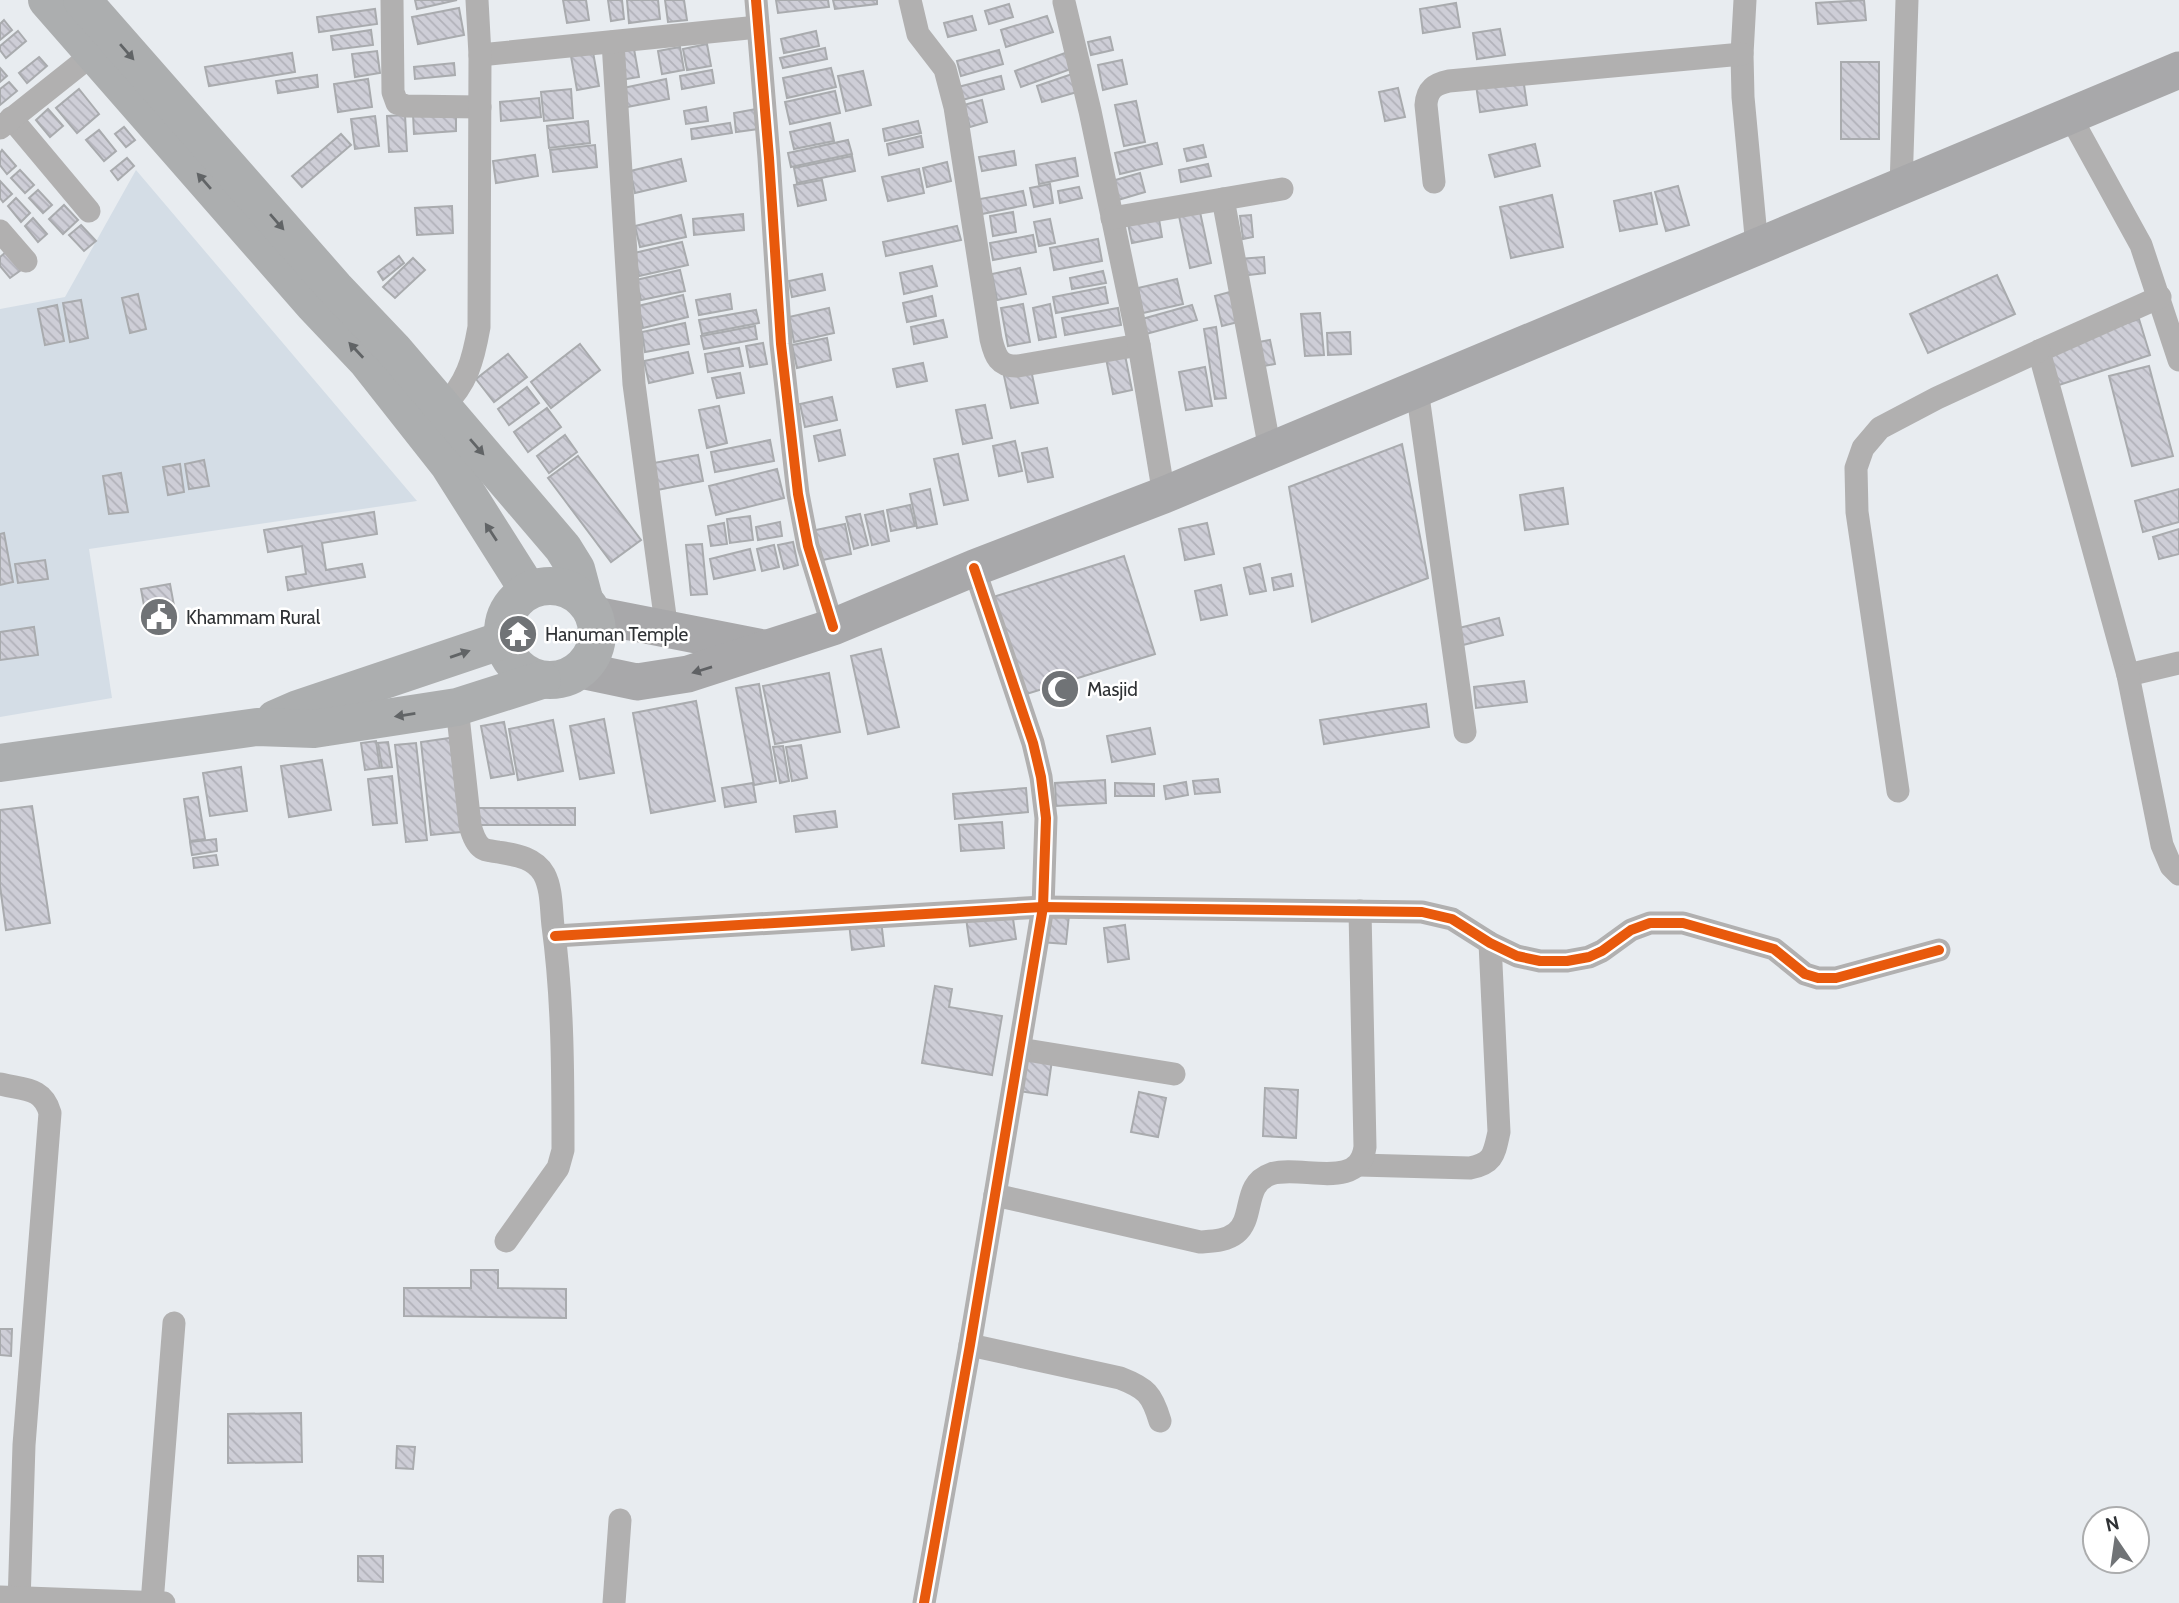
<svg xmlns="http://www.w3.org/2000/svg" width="2179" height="1603" font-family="Cabin,sans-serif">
<defs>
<pattern id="building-back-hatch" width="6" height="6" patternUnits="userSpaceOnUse" patternTransform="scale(1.75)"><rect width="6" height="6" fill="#ceced7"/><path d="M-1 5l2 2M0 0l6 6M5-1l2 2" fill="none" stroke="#b1b1b9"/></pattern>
</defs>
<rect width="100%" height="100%" fill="#e8ecf0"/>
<polygon fill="#d4dde6" points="136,170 417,501 89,549 112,698 0,717 0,309 65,297"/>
<g fill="url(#building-back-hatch)" stroke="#a9abae" stroke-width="2">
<polygon points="415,0 457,0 417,9"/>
<polygon points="563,0 586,0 589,20 567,23"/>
<polygon points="608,0 622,0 624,19 611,21"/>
<polygon points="627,0 658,0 660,19 629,23"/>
<polygon points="665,0 684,0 687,20 668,22"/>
<polygon points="776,0 828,0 829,7 778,13"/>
<polygon points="833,0 877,0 877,4 835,9"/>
<polygon points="1864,0 1866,20 1818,24 1816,3"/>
<polygon points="1456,3 1460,27 1423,33 1420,9"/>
<polygon points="1009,4 1013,17 989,24 985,11"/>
<polygon points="459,8 464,35 418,44 412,17"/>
<polygon points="375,9 377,24 319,32 317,17"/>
<polygon points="972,16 976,30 948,37 944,23"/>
<polygon points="1047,16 1053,32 1006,47 1001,30"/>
<polygon points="4,20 12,30 0,40 0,24"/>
<polygon points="1500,29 1505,55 1477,59 1473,33"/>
<polygon points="371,30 373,45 333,50 331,36"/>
<polygon points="18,31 26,41 6,58 0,50 0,46"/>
<polygon points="816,31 819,46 784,53 781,39"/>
<polygon points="1110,37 1113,50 1091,55 1088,42"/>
<polygon points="707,44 711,66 687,70 683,49"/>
<polygon points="680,47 684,70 662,74 658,51"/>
<polygon points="825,48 827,59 783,68 780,58"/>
<polygon points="634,49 639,77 620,80 615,53"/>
<polygon points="999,50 1003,64 961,76 957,61"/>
<polygon points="377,51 380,73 355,77 352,54"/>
<polygon points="593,52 599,86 577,90 571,56"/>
<polygon points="292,53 295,72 209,86 205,67"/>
<polygon points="1065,53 1071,69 1021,87 1015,71"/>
<polygon points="39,57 47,66 27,83 19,73"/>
<polygon points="1122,60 1127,84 1103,90 1098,65"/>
<rect x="1841" y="62" width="38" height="77"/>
<polygon points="454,63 455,75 415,79 414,67"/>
<polygon points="0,68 7,76 0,82"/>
<polygon points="831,68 836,87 787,98 783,78"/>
<polygon points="712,70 714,83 682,89 680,76"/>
<polygon points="863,71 871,105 846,111 838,76"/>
<polygon points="1072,74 1077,92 1042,102 1037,86"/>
<polygon points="317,75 318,87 278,93 276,81"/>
<polygon points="1001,76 1004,89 962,100 958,87"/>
<polygon points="1523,78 1527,105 1480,112 1476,85"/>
<polygon points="368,79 372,107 338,112 334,84"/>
<polygon points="666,79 669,99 627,107 623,88"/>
<polygon points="9,82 17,91 0,105 0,89"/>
<polygon points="1398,88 1405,117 1385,121 1379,92"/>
<polygon points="79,89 99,114 77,133 56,108"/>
<polygon points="571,89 573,118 544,121 541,92"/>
<polygon points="835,91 840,113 790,124 785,102"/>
<polygon points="539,98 541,117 501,121 500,102"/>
<polygon points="982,100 987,122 970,127 964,105"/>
<polygon points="1136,101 1145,142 1124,146 1115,105"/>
<polygon points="706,107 708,121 686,124 684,111"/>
<polygon points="762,108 765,128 736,132 734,113"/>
<polygon points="48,109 63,126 50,137 36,120"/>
<polygon points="456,112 456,131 414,134 413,114"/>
<polygon points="405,115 407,151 389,152 387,116"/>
<polygon points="375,116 379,146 355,149 351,119"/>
<polygon points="588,121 590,143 549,148 547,126"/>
<polygon points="918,121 921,133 885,141 883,129"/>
<polygon points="730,123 732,133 692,139 691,129"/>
<polygon points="830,123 834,141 794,149 790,132"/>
<polygon points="124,127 135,140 126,147 115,134"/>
<polygon points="99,130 116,151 104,161 86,140"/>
<polygon points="341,134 351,145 302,187 292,176"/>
<polygon points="921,136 923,147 889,155 887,144"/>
<polygon points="848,140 852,154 791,167 788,153"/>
<polygon points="1157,143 1162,164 1120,174 1115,153"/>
<polygon points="1535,144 1540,166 1495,177 1489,155"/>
<polygon points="595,145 597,167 553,172 550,150"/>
<polygon points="1203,145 1206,157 1187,161 1184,149"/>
<polygon points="2,150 16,166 7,174 0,165 0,153"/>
<polygon points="1014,151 1016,165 982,171 979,157"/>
<polygon points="535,155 538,176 496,183 493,161"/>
<polygon points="852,156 855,171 797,183 794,168"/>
<polygon points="127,158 134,166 118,180 111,171"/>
<polygon points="1075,158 1078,176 1039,184 1036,165"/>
<polygon points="681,159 686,181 635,193 630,171"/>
<polygon points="947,162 951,181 927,187 923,168"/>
<polygon points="1208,164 1211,176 1181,182 1179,170"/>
<polygon points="919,169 924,193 888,201 882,177"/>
<polygon points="20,170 34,185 25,193 11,178"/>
<polygon points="1140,173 1145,192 1118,200 1112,181"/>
<polygon points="822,180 826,200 798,206 794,185"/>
<polygon points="0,181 12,194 3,202 0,198"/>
<polygon points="1050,184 1053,203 1034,207 1030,188"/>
<polygon points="1678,186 1689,225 1666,231 1655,192"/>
<polygon points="1079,187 1082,198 1060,203 1058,191"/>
<polygon points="38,190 52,205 43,213 29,198"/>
<polygon points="1023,191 1026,205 982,214 980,199"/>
<polygon points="1651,193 1657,224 1620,231 1614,201"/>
<polygon points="1552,195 1563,247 1511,258 1500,207"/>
<polygon points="16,198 30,213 21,222 8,206"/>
<polygon points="64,205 78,220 63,234 49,219"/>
<polygon points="452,206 453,233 417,235 415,208"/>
<polygon points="1013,212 1016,232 993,236 990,216"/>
<polygon points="1200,212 1211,263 1190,268 1179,216"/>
<polygon points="1158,213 1162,237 1132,243 1127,219"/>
<polygon points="743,214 744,230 694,235 693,219"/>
<polygon points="681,215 686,237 640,247 635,226"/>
<polygon points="1251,215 1253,237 1243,239 1240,216"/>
<polygon points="33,218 47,234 38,242 25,226"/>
<polygon points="1050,219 1055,243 1039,246 1034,222"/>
<polygon points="81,225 96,241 84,251 69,235"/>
<polygon points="957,226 961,240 886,256 883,242"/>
<polygon points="1033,235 1036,252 993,260 990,243"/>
<polygon points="1098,239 1102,261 1054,270 1050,248"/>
<polygon points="682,242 688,265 639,276 634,253"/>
<polygon points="6,252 21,270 10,278 0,266 0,257"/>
<polygon points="399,256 404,263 383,280 378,272"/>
<polygon points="1264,257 1265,273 1241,276 1239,259"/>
<polygon points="413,258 425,270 395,298 383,287"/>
<polygon points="932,266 937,286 904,294 900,273"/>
<polygon points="1020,268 1026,294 997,300 992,274"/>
<polygon points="680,270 685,291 641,300 636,280"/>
<polygon points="1103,271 1106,283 1072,289 1070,278"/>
<polygon points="822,274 825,290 792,297 789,281"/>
<polygon points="1997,275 2015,314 1928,353 1910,314"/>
<polygon points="1177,279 1183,304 1143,313 1138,288"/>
<polygon points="1105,287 1108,303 1056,313 1053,297"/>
<polygon points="1230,292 1238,322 1222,326 1215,296"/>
<polygon points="138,294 146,329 130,333 122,298"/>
<polygon points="730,294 732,309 699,315 696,300"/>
<polygon points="683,295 688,317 643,328 638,306"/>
<polygon points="932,296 936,316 907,322 903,303"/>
<polygon points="81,300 88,338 70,342 63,303"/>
<polygon points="1023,304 1030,342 1008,346 1001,308"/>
<polygon points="1050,304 1056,337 1039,340 1033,308"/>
<polygon points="57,305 64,341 45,345 38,309"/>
<polygon points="1192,305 1197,320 1146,334 1142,319"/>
<polygon points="829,308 834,333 794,342 789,317"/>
<polygon points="1118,308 1121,325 1065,335 1062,318"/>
<polygon points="756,310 759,323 702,334 699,320"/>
<polygon points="1320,313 1324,355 1305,356 1301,314"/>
<polygon points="2139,319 2150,355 2056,386 2044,350"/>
<polygon points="943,320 947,337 914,344 911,327"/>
<polygon points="685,323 689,344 645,352 642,332"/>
<polygon points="755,326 757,339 704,349 701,336"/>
<polygon points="1216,327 1226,398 1215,399 1204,329"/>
<polygon points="1350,332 1351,354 1328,355 1327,333"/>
<polygon points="827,338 831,360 797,368 792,345"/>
<polygon points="1270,340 1275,364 1258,367 1253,343"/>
<polygon points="763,343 767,364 750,367 746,346"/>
<polygon points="580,344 600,370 551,408 531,382"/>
<polygon points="739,348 743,366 708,372 705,354"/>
<polygon points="1124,350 1132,390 1113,394 1105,353"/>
<polygon points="688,352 693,373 649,383 644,361"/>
<polygon points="508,354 527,377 494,402 476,379"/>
<polygon points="923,363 927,381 897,387 893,369"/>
<polygon points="1030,365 1038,403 1011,408 1003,371"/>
<polygon points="2149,366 2173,456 2132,466 2109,376"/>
<polygon points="1205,367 1212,406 1186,410 1179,372"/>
<polygon points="740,373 744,393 717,398 712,378"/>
<polygon points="527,387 539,403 509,425 498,409"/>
<polygon points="832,397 837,420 805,427 800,404"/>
<polygon points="985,405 992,438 963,444 956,410"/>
<polygon points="719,406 727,443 707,448 699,410"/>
<polygon points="547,408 561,427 528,452 514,432"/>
<polygon points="840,430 845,455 819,461 814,436"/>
<polygon points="565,435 577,452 549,473 537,456"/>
<polygon points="770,440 774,461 715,472 711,452"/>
<polygon points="1015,441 1022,471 999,476 993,446"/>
<polygon points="1402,444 1428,578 1312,622 1289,487"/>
<polygon points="1047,448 1053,477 1028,482 1022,453"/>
<polygon points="958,454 968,500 944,505 934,459"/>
<polygon points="698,455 703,481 652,491 648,464"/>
<polygon points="578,456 641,540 611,562 548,478"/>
<polygon points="204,460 209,486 189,489 185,464"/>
<polygon points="180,464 184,492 168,495 163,467"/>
<polygon points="777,469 784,498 716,515 709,486"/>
<polygon points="121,473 128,512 109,514 103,476"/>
<polygon points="1563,488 1568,524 1525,530 1520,495"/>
<polygon points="930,489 937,524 917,528 910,494"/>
<polygon points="2179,489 2179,522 2143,532 2135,501"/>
<polygon points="910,505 915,526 891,531 887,510"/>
<polygon points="883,511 889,541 872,545 865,515"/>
<polygon points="374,512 377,534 322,543 326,570 362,564 365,577 288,590 286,577 306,574 302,546 268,552 264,530"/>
<polygon points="860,514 868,545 854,549 846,517"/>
<polygon points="750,516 753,540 730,543 727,519"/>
<polygon points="780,522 782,536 758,540 756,527"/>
<polygon points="724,523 727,544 711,546 708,526"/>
<polygon points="1207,523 1214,554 1185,560 1179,529"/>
<polygon points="845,524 851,554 818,561 811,531"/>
<polygon points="2179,529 2179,554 2159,559 2153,537"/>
<polygon points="4,533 13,582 0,585 0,534"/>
<polygon points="793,542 798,565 784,569 778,545"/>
<polygon points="702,544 707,594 691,595 686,545"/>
<polygon points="774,545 779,567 762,571 757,549"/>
<polygon points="750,549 755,570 714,579 710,559"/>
<polygon points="1124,556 1155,654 1020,696 990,598"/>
<polygon points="45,560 48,579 18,583 15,564"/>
<polygon points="1260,564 1266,591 1250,594 1244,568"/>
<polygon points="1291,574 1293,586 1274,590 1272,578"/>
<polygon points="170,584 177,622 148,627 141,589"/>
<polygon points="1221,585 1227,615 1201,620 1195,591"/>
<polygon points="1499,618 1503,635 1463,645 1459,628"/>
<polygon points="34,627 38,655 0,660 0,632"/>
<polygon points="881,649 899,727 868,734 851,656"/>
<polygon points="829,673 840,732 775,744 763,686"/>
<polygon points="1524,681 1527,702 1476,708 1474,687"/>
<polygon points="759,684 776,781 754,785 736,688"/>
<polygon points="696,701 715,801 651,813 633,713"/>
<polygon points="1426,704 1429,727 1324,744 1320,720"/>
<polygon points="604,719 614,773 580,779 570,726"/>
<polygon points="553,720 563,771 518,780 509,729"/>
<polygon points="504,722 514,774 491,778 481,726"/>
<polygon points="1150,728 1155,754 1112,762 1107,736"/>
<polygon points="450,738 461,832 431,835 421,742"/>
<polygon points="376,741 380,768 365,770 361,743"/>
<polygon points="388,742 392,767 382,768 378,743"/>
<polygon points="416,743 427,840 406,842 395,745"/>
<polygon points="801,745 807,778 792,781 786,747"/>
<polygon points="783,746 789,781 780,783 773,747"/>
<polygon points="322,760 331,810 289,817 281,766"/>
<polygon points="241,767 247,811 210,816 203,773"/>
<polygon points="392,776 397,823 373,825 368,779"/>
<polygon points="1218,779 1220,792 1195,794 1193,781"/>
<polygon points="1105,780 1106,803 1056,806 1055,783"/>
<polygon points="1186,782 1188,795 1166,799 1164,786"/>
<polygon points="753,783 756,802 725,807 722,788"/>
<polygon points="1115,783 1154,784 1154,796 1115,796"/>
<polygon points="1026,788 1028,812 955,819 953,794"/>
<polygon points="198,797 205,839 190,841 184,799"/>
<polygon points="32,806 50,923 6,930 0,886 0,810"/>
<rect x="477" y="808" width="98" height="17"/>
<polygon points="835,811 837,827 796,832 794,816"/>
<polygon points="1002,822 1004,848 961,851 959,825"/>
<polygon points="216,839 217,851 192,855 190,842"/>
<polygon points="216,855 218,865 194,868 193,858"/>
<polygon points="1012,912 1016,939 970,946 966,918"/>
<polygon points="1043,913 1069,915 1066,944 1040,942"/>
<polygon points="881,920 884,946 852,950 849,923"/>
<polygon points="1125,925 1129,959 1108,962 1104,928"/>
<polygon points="935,986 952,989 949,1007 1002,1016 992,1075 922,1063"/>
<polygon points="1023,1056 1052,1060 1047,1095 1018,1091"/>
<polygon points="1265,1088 1298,1090 1296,1138 1263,1136"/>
<polygon points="1139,1092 1166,1098 1158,1137 1131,1132"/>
<polygon points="471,1270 498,1270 498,1288 566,1289 566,1318 404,1316 404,1288 471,1288"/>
<polygon points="0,1329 12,1329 11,1356 0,1355"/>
<polygon points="301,1413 302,1462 228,1463 228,1414"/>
<polygon points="397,1446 415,1447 413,1469 396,1468"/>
<polygon points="358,1556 383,1556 383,1582 358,1581"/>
</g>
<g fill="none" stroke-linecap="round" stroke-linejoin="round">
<g stroke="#b1b0b0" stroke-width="23">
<polyline points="392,0 393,92 397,103 406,106 480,107"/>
<polyline points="756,0 769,158 781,344 798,494 808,546 833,627"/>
<path d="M910,0L918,34L945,69L955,107L991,339C995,356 999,367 1018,366L1139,345"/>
<polyline points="1745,0 1742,54 1743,97 1757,247"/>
<polyline points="1064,2 1090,111 1139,345 1164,495"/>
<polyline points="613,42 634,384 667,631"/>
<polyline points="480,55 758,27"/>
<polyline points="2070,116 2141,245 2179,360"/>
<polyline points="11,118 89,211"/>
<polyline points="0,128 93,54"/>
<path d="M1434,182L1426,105C1427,89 1435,84 1449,81L1742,54"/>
<polyline points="1901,187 1907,0"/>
<polyline points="1223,199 1270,450"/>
<polyline points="1112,218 1282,189"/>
<polyline points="0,231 26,261"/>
<polyline points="2160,297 2039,351 2128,675 2179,663"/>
<polyline points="1417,389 1465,732"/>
<path d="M443,407C467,383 473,361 479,327L480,55L477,0"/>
<polyline points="2128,675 2162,845 2171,866 2179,874"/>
<path d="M457,707L470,825C472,833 475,843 482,848C486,851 493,851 498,852C515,855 534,857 544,874C552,889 551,909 553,926C563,1000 563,1075 563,1150L558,1168L506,1241"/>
<polyline points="1898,791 1857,512 1856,468 1863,448 1880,428 1937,398 2039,351"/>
<polyline points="555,936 1043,907 1422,912 1452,919 1490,943 1517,956 1540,961 1567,961 1589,957 1602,951 1631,930 1650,923 1683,923 1774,949 1805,974 1818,978 1836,978 1939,950"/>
<polyline points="1020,1049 1174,1074"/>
<path d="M0,1084C24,1090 43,1087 50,1113L24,1445L19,1603"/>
<path d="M1359,1165L1470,1168C1494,1163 1494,1154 1499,1132L1490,943"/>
<path d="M995,1195L1200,1242C1212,1241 1226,1241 1236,1233C1255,1218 1242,1184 1271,1174C1300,1164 1359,1192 1365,1147L1360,911"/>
<path d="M970,1345L1120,1378C1146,1388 1152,1394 1160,1421"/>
<polyline points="0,1597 164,1603"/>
<polyline points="152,1603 174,1323"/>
<polyline points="614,1603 620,1520"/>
<polyline points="924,1603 970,1345 1043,907 1046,818 1041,777 1033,743 974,568"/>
</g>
<g stroke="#a8a8aa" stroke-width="37">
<polyline points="595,615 763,648"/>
<polyline points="580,670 637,682 688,674 833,627 974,568 1164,495 2179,70"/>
</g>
<g stroke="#acaeaf" stroke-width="38">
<polyline points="47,0 314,305 367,361 449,465 528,590"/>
<polyline points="82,0 335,288 394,350 563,548 576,569 584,599"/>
<circle cx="550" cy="633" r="47"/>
<polyline points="275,719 298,709 503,640"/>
<polyline points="0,763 257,727 314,729 457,707 542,680"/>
</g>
<g stroke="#fff" stroke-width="15">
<g id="cycleway">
<polyline points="756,0 769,158 781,344 798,494 808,546 833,627"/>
<polyline points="555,936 1043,907 1422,912 1452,919 1490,943 1517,956 1540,961 1567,961 1589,957 1602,951 1631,930 1650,923 1683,923 1774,949 1805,974 1818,978 1836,978 1939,950"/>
<polyline points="924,1603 970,1345 1043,907 1046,818 1041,777 1033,743 974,568"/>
</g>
</g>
<use href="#cycleway" stroke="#e8590c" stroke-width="10"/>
</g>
<defs><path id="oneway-solid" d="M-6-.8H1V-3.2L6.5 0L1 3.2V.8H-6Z" transform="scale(1.75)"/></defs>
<g fill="#616466">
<use href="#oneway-solid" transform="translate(127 52) rotate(49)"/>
<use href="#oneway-solid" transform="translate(204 181) rotate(-131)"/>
<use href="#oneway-solid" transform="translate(277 222) rotate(49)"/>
<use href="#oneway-solid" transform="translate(356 350) rotate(-133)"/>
<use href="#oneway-solid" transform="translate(477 447) rotate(49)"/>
<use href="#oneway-solid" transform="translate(491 532) rotate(-123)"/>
<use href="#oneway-solid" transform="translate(460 654) rotate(-19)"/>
<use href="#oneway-solid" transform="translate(405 715) rotate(171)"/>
</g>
<use fill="#5f6164" href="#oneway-solid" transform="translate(702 670) rotate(163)"/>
<defs>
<g id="civic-disc" transform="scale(2.0125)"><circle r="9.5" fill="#707376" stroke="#fff"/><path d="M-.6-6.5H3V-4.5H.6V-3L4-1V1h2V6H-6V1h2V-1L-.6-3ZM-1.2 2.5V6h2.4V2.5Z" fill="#fff"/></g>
<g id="temple-disc" transform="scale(2.0125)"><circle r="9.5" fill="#707376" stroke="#fff"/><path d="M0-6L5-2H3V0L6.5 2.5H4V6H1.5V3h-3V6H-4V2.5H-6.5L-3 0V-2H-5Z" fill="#fff"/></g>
<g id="mosque-disc" transform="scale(2.0125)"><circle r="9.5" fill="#707376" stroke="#fff"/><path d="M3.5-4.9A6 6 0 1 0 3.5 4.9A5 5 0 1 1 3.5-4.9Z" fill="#fff"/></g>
</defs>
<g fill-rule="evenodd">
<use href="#civic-disc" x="159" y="617"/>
<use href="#temple-disc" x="518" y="634"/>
<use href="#mosque-disc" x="1060" y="689"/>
</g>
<g text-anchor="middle" stroke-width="5" stroke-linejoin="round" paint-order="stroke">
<g font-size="19" fill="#2f3235" stroke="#fff" text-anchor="start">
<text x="186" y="624">Khammam Rural</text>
<text x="545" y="641">Hanuman Temple</text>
<text x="1087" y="696">Masjid</text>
</g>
</g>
<g transform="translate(2116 1540) rotate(347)"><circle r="33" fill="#ffffff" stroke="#acadae" stroke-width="2"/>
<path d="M0-5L12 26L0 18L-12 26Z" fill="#707376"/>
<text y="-10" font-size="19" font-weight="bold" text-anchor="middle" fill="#2f3235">N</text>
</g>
</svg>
